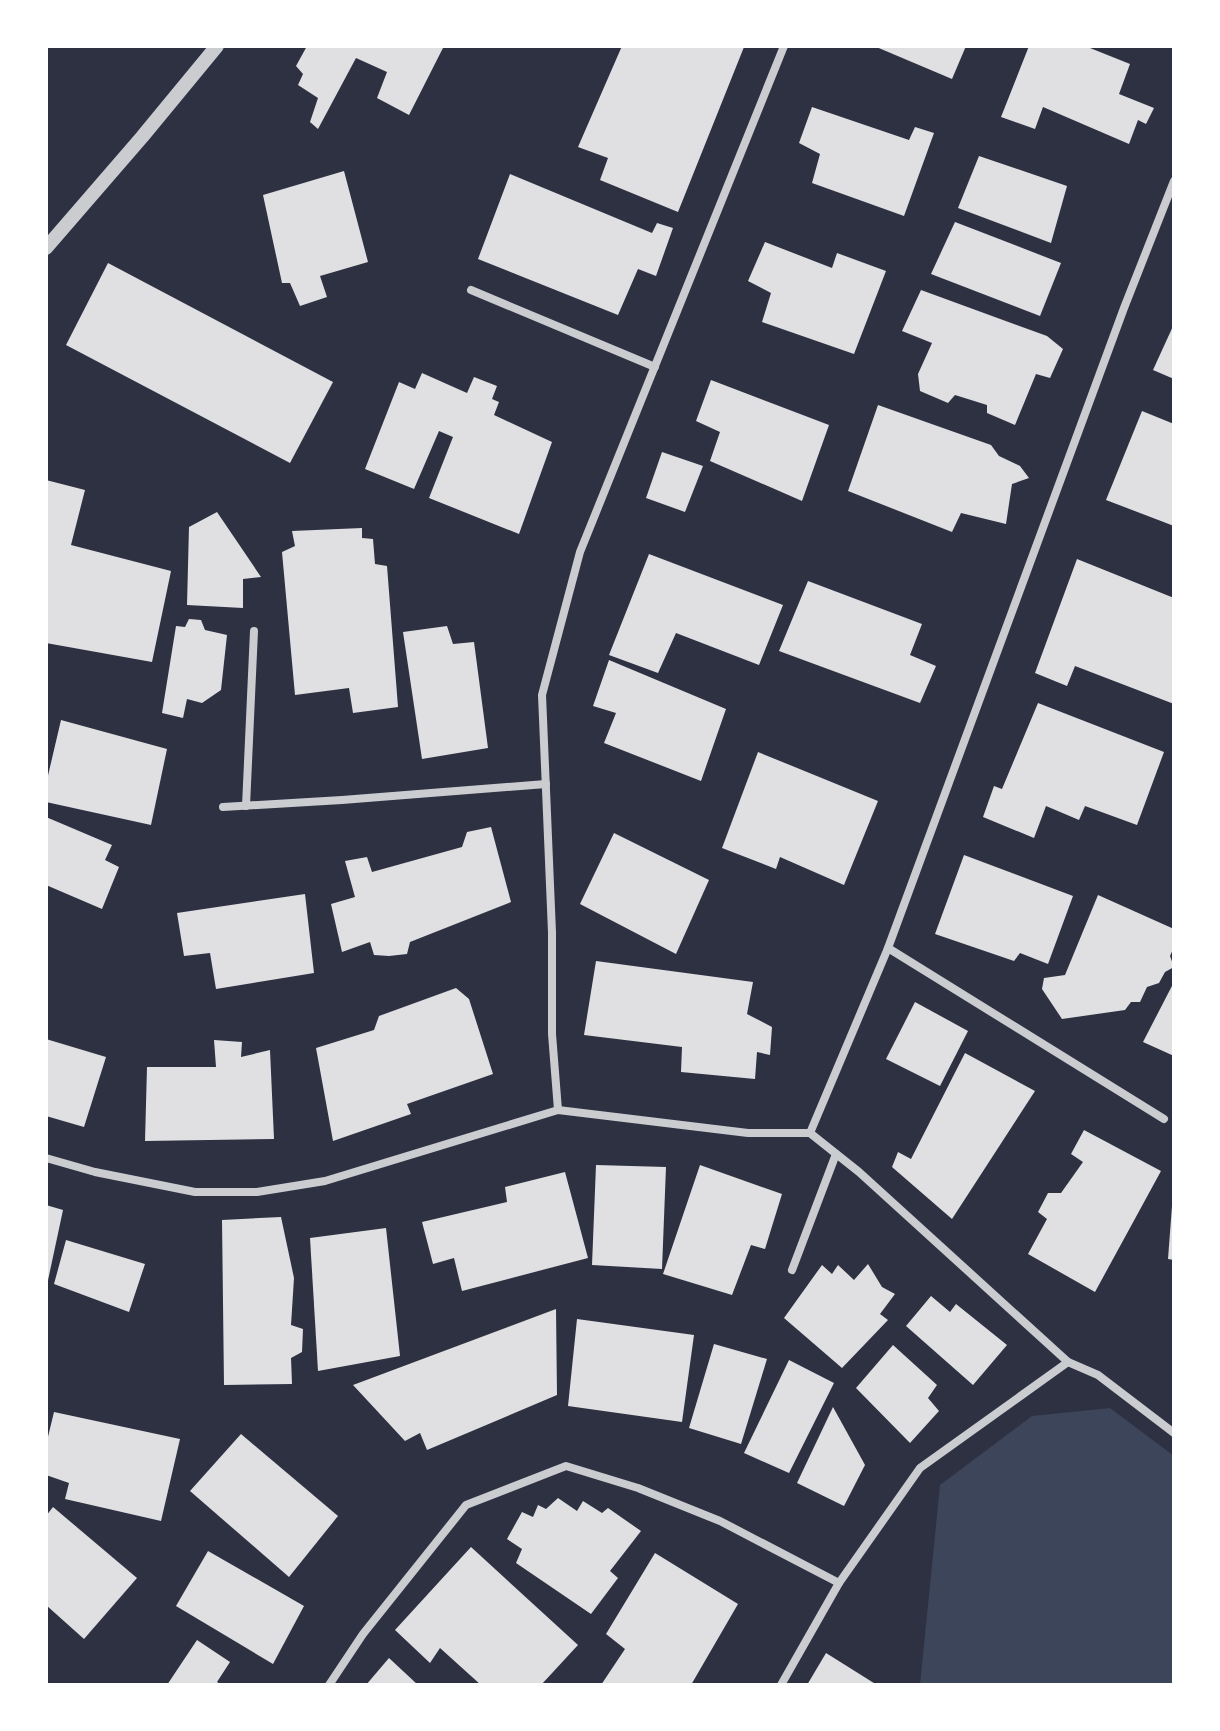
<svg xmlns="http://www.w3.org/2000/svg" width="1220" height="1731" font-family="Commissioner,sans-serif">
<rect width="100%" height="100%" fill="#2d3142"/>
<polygon fill="#3c4559" points="1110,1408 1174,1456 1174,1685 920,1685 940,1485 1032,1416"/>
<g fill="#e0e0e3">
<polygon points="307,46 444,46 409,115 377,98 387,72 356,58 318,129 310,122 318,98 298,85 303,74 296,66"/>
<polygon points="622,46 741,46 744,47 678,212 600,180 608,158 578,147"/>
<polygon points="874,46 966,46 952,79"/>
<polygon points="1029,46 1085,46 1130,64 1119,94 1154,108 1146,124 1138,120 1129,144 1043,107 1035,129 1001,117"/>
<polygon points="812,107 909,140 915,127 934,133 904,216 812,183 820,154 799,143"/>
<polygon points="979,156 1067,186 1051,243 958,208"/>
<polygon points="344,171 368,262 320,276 327,297 300,306 290,283 282,283 263,195"/>
<polygon points="510,174 652,233 657,223 673,228 656,276 638,269 618,315 478,259"/>
<polygon points="955,222 1061,263 1040,316 931,274"/>
<polygon points="765,242 832,268 837,253 886,271 854,354 762,322 771,293 748,281"/>
<polygon points="108,263 333,382 290,463 66,345"/>
<polygon points="921,290 1047,336 1063,349 1050,378 1036,374 1015,425 987,413 987,405 955,395 948,403 920,391 918,374 932,343 902,331"/>
<polygon points="1174,324 1174,379 1153,370"/>
<polygon points="422,373 467,393 474,377 497,386 492,399 499,402 494,415 552,442 519,534 429,498 453,437 439,431 414,489 365,469 399,382 415,389"/>
<polygon points="711,380 829,425 802,501 710,461 720,432 696,421"/>
<polygon points="878,405 991,445 999,456 1020,466 1029,478 1012,484 1006,524 961,513 952,532 848,491"/>
<polygon points="1142,411 1174,424 1174,526 1106,500"/>
<polygon points="662,452 703,466 685,512 646,498"/>
<polygon points="46,480 85,490 71,545 171,571 152,662 46,643"/>
<polygon points="217,512 261,577 243,579 243,608 187,605 189,527"/>
<polygon points="362,528 362,538 373,539 375,564 387,566 398,707 353,713 349,688 295,695 282,552 295,546 292,531"/>
<polygon points="649,554 783,605 759,665 676,633 658,673 609,655"/>
<polygon points="1077,559 1174,598 1174,704 1075,666 1067,686 1035,673"/>
<polygon points="808,581 922,624 910,655 936,666 920,703 779,651"/>
<polygon points="189,619 201,620 205,630 227,635 221,690 202,703 187,699 183,718 162,713 176,626 185,627"/>
<polygon points="447,626 453,644 474,642 488,748 422,759 403,632"/>
<polygon points="609,660 726,709 701,781 604,743 616,713 593,706"/>
<polygon points="1038,703 1164,752 1137,825 1085,806 1079,820 1046,806 1034,838 983,817 994,786 1002,789"/>
<polygon points="61,720 167,749 151,825 46,802 46,784"/>
<polygon points="758,752 878,801 844,885 780,857 776,869 722,848"/>
<polygon points="46,817 112,845 105,860 119,867 102,909 46,885"/>
<polygon points="491,827 511,902 410,942 407,954 389,956 374,955 370,942 342,952 331,904 355,897 345,861 367,857 372,872 462,847 467,832"/>
<polygon points="614,833 709,880 676,954 580,904"/>
<polygon points="964,855 1073,896 1048,964 1020,953 1014,961 935,934"/>
<polygon points="305,894 314,973 216,989 210,953 184,956 177,913"/>
<polygon points="1098,895 1174,929 1174,947 1170,956 1174,967 1165,972 1159,983 1147,987 1140,1002 1131,1002 1125,1010 1062,1019 1042,989 1044,978 1065,975"/>
<polygon points="596,961 753,982 747,1014 772,1027 770,1055 757,1052 755,1079 681,1072 682,1047 584,1035"/>
<polygon points="1174,982 1174,1056 1143,1042"/>
<polygon points="456,988 469,999 493,1074 407,1104 411,1114 333,1141 316,1048 374,1030 379,1016"/>
<polygon points="915,1002 968,1031 940,1086 886,1059"/>
<polygon points="46,1039 106,1057 84,1127 46,1116"/>
<polygon points="214,1040 242,1042 241,1057 270,1050 274,1139 145,1141 147,1067 216,1067"/>
<polygon points="965,1053 1035,1091 952,1219 892,1167 898,1152 911,1159"/>
<polygon points="1084,1130 1161,1171 1095,1292 1028,1254 1047,1219 1038,1212 1048,1193 1061,1193 1083,1162 1071,1154"/>
<polygon points="596,1165 666,1167 662,1269 592,1265"/>
<polygon points="700,1165 782,1194 765,1249 751,1245 732,1295 663,1274"/>
<polygon points="565,1172 588,1258 462,1291 454,1258 433,1264 422,1222 507,1202 505,1187"/>
<polygon points="46,1205 63,1210 47,1285 46,1285"/>
<polygon points="1172,1206 1174,1206 1174,1260 1168,1259"/>
<polygon points="281,1217 294,1278 291,1325 303,1329 302,1352 291,1358 292,1384 224,1385 222,1220"/>
<polygon points="386,1228 400,1356 318,1371 310,1238"/>
<polygon points="66,1240 145,1264 129,1312 54,1284"/>
<polygon points="868,1264 882,1287 895,1294 880,1314 888,1320 842,1368 784,1318 822,1265 832,1274 838,1265 854,1280"/>
<polygon points="931,1296 950,1312 956,1304 1007,1345 973,1385 906,1326"/>
<polygon points="556,1309 557,1395 427,1450 420,1433 405,1441 353,1385"/>
<polygon points="577,1319 694,1335 682,1422 568,1406"/>
<polygon points="714,1344 767,1359 741,1444 689,1428"/>
<polygon points="893,1345 937,1385 928,1398 939,1411 910,1443 856,1388"/>
<polygon points="789,1360 834,1383 789,1473 744,1453"/>
<polygon points="833,1407 865,1465 844,1506 797,1483"/>
<polygon points="54,1412 180,1439 161,1521 65,1499 69,1483 46,1475 46,1445"/>
<polygon points="241,1434 338,1516 289,1577 190,1491"/>
<polygon points="558,1498 577,1511 583,1501 602,1513 608,1508 641,1531 610,1571 618,1578 591,1614 516,1563 522,1549 507,1539 522,1512 533,1517 538,1505 546,1509"/>
<polygon points="53,1507 137,1578 84,1639 46,1605 46,1516"/>
<polygon points="471,1547 578,1645 541,1685 481,1685 440,1648 430,1663 395,1630"/>
<polygon points="208,1551 304,1606 273,1664 176,1606"/>
<polygon points="655,1553 738,1604 691,1685 601,1685 625,1649 606,1634"/>
<polygon points="197,1640 230,1662 217,1682 222,1685 167,1685"/>
<polygon points="826,1653 877,1685 807,1685"/>
<polygon points="389,1658 418,1685 366,1685"/>
</g>
<g fill="none" stroke-linecap="round" stroke-linejoin="round">
<g stroke="#caccd0" stroke-width="8">
<polyline points="471,290 655,367"/>
<polyline points="246,806 254,631"/>
<polyline points="223,807 342,800 546,784"/>
<polyline points="888,948 1164,1119"/>
<polyline points="558,1110 552,1034 552,932 542,695 580,552 784,46"/>
<polyline points="810,1133 859,1172 1068,1362 920,1468 839,1583"/>
<polyline points="46,1158 95,1172 195,1192 257,1192 325,1181 558,1110 748,1133 810,1133 888,948 1124,308 1174,181"/>
<polyline points="792,1270 836,1154"/>
<polyline points="1068,1362 1098,1375 1174,1433"/>
<polyline points="329,1685 363,1634 466,1505 566,1466 638,1488 720,1521 839,1583 781,1685"/>
</g>
<polyline stroke="#caccd0" stroke-width="14" points="46,248 142,137 217,46"/>
</g>
<rect width="1220" height="1731" fill="none" stroke="#ffffff" stroke-width="96"/>
</svg>
